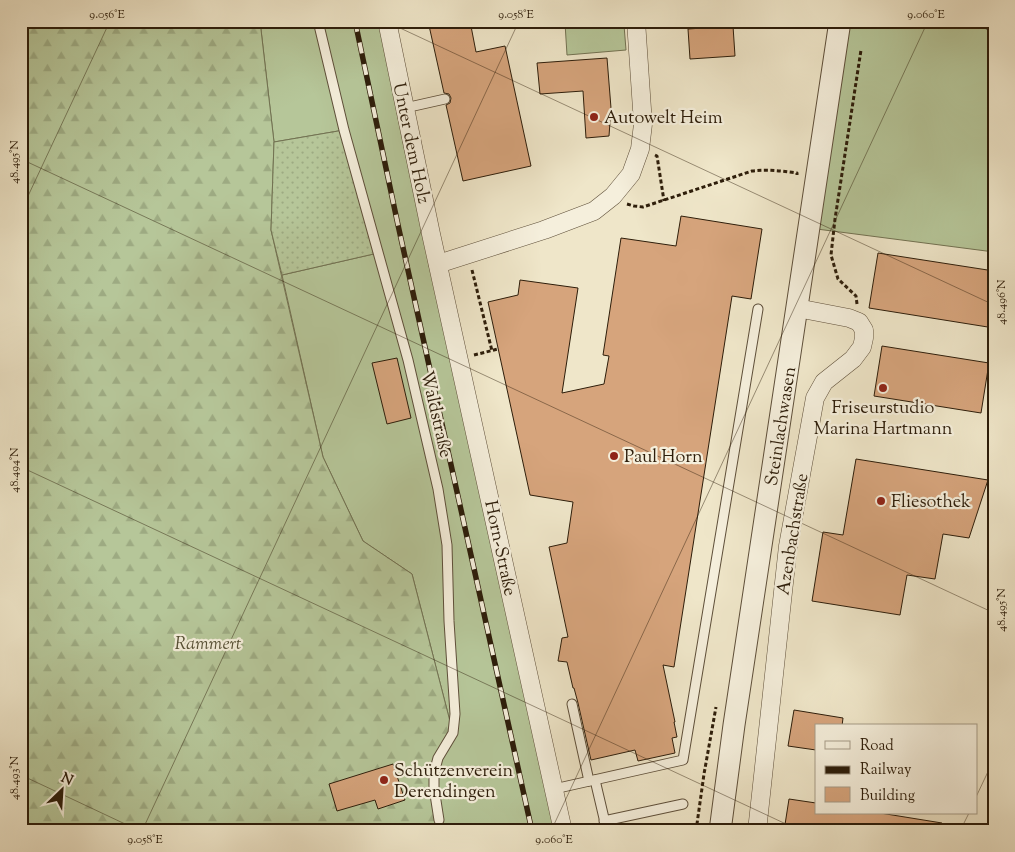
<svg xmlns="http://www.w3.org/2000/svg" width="1015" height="852" font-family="'Sorts Mill Goudy',serif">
<defs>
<pattern id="forest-firs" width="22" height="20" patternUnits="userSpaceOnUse" patternTransform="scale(1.25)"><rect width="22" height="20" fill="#b6c699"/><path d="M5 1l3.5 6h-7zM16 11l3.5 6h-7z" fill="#9daa82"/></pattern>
<pattern id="garden-dots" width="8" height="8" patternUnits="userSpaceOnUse" patternTransform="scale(1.25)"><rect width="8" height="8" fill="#b6c699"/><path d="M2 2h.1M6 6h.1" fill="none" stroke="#9daa82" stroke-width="1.8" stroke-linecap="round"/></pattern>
<pattern id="water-waves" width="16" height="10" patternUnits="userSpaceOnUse" patternTransform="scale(1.25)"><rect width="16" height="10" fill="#9abfb8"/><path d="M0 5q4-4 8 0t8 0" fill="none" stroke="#7e9b94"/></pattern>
</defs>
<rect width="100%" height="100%" fill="#efe6c9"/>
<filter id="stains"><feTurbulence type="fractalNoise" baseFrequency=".004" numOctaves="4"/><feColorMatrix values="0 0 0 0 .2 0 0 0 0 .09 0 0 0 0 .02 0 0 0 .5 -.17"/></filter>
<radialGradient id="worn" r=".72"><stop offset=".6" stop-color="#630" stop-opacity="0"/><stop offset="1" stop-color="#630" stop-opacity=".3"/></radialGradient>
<g fill="#b6c699" stroke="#727252">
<polygon points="260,21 387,21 563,831 441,831 434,773 453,733 412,574 363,541 323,457 282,275 378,253 344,130 274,142"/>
<polygon points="590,21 590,27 624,25 626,50 567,55 565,23"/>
<polygon points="840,21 994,21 994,252 809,228"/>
</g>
<polygon fill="url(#forest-firs)" stroke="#727252" points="21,21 260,21 274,142 271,230 323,457 363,541 412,574 453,733 434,773 441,831 21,831"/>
<polygon fill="url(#garden-dots)" stroke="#727252" points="344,130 378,253 282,275 271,230 274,142"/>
<polygon fill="url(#water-waves)" stroke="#6e7e72" points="956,21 986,21 994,26 994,35 982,26"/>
<g fill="#d6a47c" stroke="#2d1d0a">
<polygon points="428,21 470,21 476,52 505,46 531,166 463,181 446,105 450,103 451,98 449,94 444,93"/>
<polygon points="733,26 735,56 690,59 688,29"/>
<polygon points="607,58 611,108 609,136 586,138 583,91 540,94 537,63"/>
<polygon points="681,216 762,229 751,299 732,296 674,667 663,665 675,722 674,722 677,737 672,738 675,753 638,761 635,750 591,760 578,703 574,688 573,688 567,662 558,661 562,638 568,637 549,547 567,543 573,502 530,495 488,302 518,295 520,280 578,288 562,393 604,384 609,356 603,355 621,238 676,246"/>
<polygon points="878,253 994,271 991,286 994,286 994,328 869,308"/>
<polygon points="882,346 989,363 981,413 874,396"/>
<polygon points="397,358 411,418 387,424 372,363"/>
<polygon points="856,459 988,480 969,538 943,534 935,579 907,575 900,615 812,601 823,532 843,535"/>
<polygon points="794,710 843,718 842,726 816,726 816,750 788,746"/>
<polygon points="393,764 405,800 378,809 375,800 337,811 329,784"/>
<polygon points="789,799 816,803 816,813 880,813 942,823 941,831 784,831"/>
</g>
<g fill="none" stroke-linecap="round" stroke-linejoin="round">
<g stroke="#5e4f3a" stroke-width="11">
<g id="service">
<polyline points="318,21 344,130 408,360 438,489 447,545 449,621 455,714 453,733 438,758 434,773 434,788 439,820"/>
<polyline points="405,108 445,99"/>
<polyline points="572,704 589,781"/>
<polyline points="595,780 607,831"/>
<polyline points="554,789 683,760 758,309"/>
<polyline points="604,821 683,804"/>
</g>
</g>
<g stroke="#5e4f3a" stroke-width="19">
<g id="minor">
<polyline points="387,21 431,234 563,831"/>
<polyline points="438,264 544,230 594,211 613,196 631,174 640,149 643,124 636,21"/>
<polyline points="757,831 788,546 815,398 824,382 853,359 862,347 864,338 864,330 859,322 849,318 797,308"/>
</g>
</g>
<g stroke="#5e4f3a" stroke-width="23">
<polyline id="tertiary" points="720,831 734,725 840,21"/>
</g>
<g stroke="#2d1d0a" stroke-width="3" stroke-dasharray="4 2.5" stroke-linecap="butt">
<polyline points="655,155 657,156 664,201"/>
<path d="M627,204L634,206L643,207L752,171C768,169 782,171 797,173V175"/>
<polyline points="472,270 492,351"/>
<polyline points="857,304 856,296 838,279 831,255 835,219 861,50"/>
<polyline points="474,355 498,349"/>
<polyline points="696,831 704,774 716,707"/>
</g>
<use href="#service" stroke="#f5efdc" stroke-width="9"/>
<use href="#minor" stroke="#f5efdc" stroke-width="18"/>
<use href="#tertiary" stroke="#f5efdc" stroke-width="21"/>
<g stroke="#2d1d0a" stroke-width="5.5">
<polyline id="rail" points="355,21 398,225 532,831"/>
</g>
<use href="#rail" stroke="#f5efdc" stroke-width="4" stroke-dasharray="11" stroke-linecap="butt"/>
</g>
<path fill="none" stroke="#2d1d0a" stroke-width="1" stroke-opacity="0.45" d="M385,21L994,305M21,159L994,613M21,211L110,21M21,467L801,831M21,775L140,831M976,797L994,759M142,831L519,21M551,831L928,21M960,831L969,813"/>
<g fill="#8f2418" stroke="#f5efdc" stroke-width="2">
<circle cx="594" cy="117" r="5"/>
<circle cx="883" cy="388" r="5"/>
<circle cx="614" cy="456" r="5"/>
<circle cx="881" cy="501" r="5"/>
<circle cx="384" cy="780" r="5"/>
</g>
<g text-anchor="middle" stroke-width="4.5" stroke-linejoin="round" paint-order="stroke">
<g font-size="18" fill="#2d1d0a" stroke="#f5efdc" text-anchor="start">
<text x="604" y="123">Autowelt Heim</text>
<text x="883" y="413" text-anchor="middle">Friseurstudio<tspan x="883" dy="21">Marina Hartmann</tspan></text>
<text x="624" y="462">Paul Horn</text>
<text x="891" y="507">Fliesothek</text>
<text x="394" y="776">Schützenverein<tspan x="394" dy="21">Derendingen</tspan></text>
</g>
<g font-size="18" fill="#2d1d0a" stroke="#f5efdc">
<text transform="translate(412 143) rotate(78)" y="6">Unter dem Holz</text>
<text transform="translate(437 414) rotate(77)" y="6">Waldstraße</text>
<text transform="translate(780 426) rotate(-81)" y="6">Steinlachwasen</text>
<text transform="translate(792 534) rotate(-81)" y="6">Azenbachstraße</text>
<text transform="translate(501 548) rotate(78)" y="6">Horn-Straße</text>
</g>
<g font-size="18" font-style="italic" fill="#565035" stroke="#f5efdc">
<text x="208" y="649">Rammert</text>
</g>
</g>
<rect width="1015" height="852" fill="none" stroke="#efe6c9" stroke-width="55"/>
<rect x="815" y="724" width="162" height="90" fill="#f5efdc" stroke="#a59b88"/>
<rect x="825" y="741" width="25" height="8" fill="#f5efdc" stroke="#a59b88"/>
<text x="860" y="750" font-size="15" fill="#2d1d0a">Road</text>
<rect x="825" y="766" width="25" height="8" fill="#2d1d0a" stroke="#a59b88"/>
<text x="860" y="774" font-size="15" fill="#2d1d0a">Railway</text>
<rect x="825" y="787" width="25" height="15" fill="#d6a47c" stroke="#a59b88"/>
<text x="860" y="800" font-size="15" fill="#2d1d0a">Building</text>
<g transform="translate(62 790) rotate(25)" stroke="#f5efdc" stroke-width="4" paint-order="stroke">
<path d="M0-4L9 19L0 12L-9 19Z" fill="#2d1d0a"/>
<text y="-8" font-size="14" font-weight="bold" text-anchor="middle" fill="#2d1d0a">N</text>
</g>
<rect x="28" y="28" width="960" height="796" fill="none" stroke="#2d1d0a" stroke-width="2"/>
<g font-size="12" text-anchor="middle" fill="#2d1d0a">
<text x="107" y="18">9.056°E</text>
<text x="516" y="18">9.058°E</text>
<text x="926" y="18">9.060°E</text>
<text transform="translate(14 162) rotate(-90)" y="4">48.495°N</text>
<text transform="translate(1001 302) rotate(-90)" y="4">48.496°N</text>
<text transform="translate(14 470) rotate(-90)" y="4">48.494°N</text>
<text transform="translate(1001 610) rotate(-90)" y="4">48.495°N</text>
<text transform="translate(14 778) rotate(-90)" y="4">48.493°N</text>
<text x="145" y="843">9.058°E</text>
<text x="554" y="843">9.060°E</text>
</g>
<rect width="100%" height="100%" filter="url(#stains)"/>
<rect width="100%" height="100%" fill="url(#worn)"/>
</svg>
